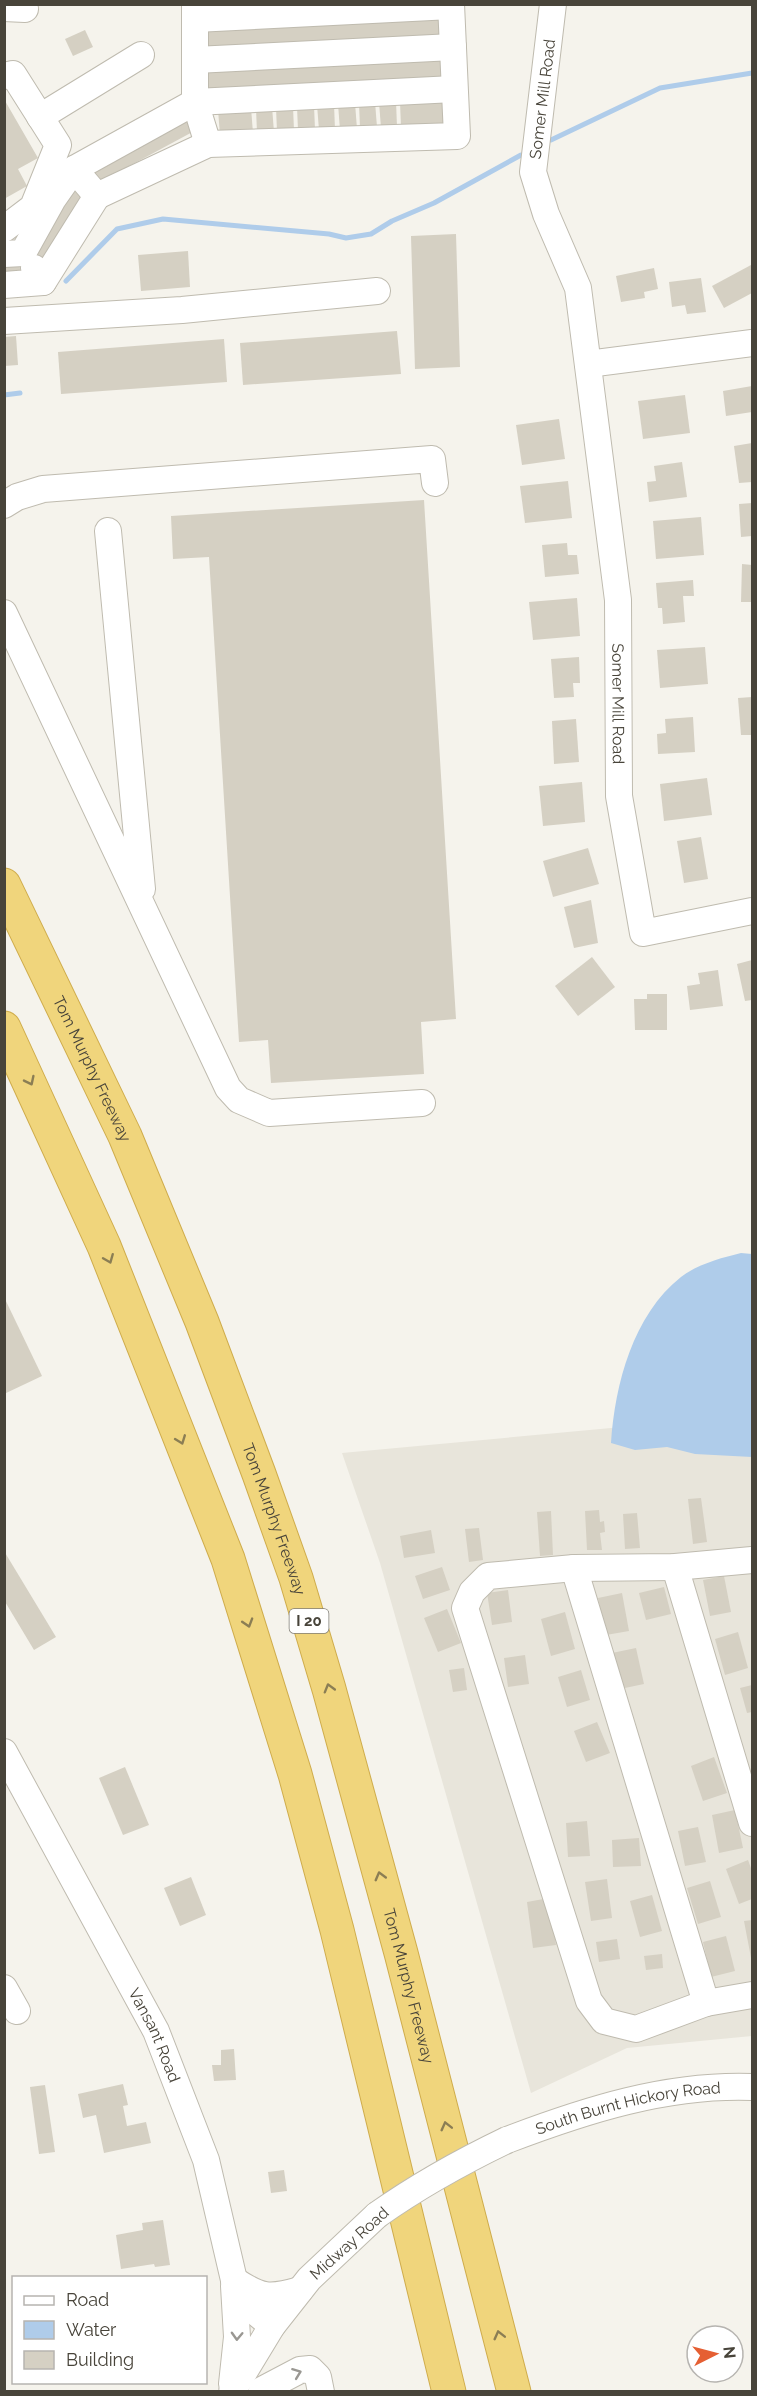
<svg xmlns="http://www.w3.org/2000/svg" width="757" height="2396" font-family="Raleway,sans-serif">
<rect width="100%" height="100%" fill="#f5f3ec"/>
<polygon fill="#e8e5db" points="752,1415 752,2036 627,2048 531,2093 380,1563 342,1453"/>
<path fill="#afccea" d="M741,1253L752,1254V1457L695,1454L667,1447L635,1450L611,1443C615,1384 633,1315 681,1277C698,1264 721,1258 741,1253Z"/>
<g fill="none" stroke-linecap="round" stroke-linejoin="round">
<g stroke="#afccea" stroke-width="5">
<polyline points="551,140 660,88 752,73"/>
<polyline points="66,281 117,229 163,219 329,234 346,238 371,234 392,221 434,203 521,155"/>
<polyline points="4,395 20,393"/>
</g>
</g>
<g fill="#d5d0c3">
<polygon points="442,15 443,41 204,55 202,29"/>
<polygon points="85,30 93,47 73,56 65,39"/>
<polygon points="444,54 445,80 205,94 204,69"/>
<polygon points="4,99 38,158 18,169 27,186 4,199"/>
<polygon points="446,99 448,124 401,127 400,102"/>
<polygon points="396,101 397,127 381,128 379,102"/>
<polygon points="375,102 377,127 360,128 359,103"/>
<polygon points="355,103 357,129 340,130 338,104"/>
<polygon points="334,104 335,130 319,130 317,105"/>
<polygon points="314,105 315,130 298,131 297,106"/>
<polygon points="293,106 294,131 277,132 276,107"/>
<polygon points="272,107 274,132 257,133 256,108"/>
<polygon points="251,108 253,133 220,135 218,110"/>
<polygon points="190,114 198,129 96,184 88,169"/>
<polygon points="68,186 83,194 49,261 34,253"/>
<polygon points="456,234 460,367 415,369 411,236"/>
<polygon points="188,251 190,287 141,291 138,255"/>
<polygon points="19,259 21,277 4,278 4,260"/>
<polygon points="751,265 752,269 752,293 724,308 712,286"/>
<polygon points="654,268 658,289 644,292 645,298 621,302 616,276"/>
<polygon points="701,278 706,312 687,314 685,305 672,307 669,282"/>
<polygon points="397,331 401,374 243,385 240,343"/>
<polygon points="16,336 18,365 4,366 4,337"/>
<polygon points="224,339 227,382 61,394 58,352"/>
<polygon points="752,386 752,412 726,416 723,391"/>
<polygon points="685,395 690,433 643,439 638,401"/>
<polygon points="559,419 565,459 522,465 516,425"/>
<polygon points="752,443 752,482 739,483 734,446"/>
<polygon points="682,462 687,497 649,502 647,482 656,481 654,466"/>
<polygon points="568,481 572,518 525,523 520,486"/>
<polygon points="424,500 456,1019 421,1022 424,1074 271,1083 268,1040 239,1042 209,557 173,559 171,516"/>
<polygon points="752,503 752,536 741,537 739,504"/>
<polygon points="701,517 704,555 656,559 653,521"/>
<polygon points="567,543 568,555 577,555 579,574 545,577 542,545"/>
<polygon points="742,564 752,565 752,602 741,602"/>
<polygon points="693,580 694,596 683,596 685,622 663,624 662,608 658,608 656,583"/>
<polygon points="577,598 580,636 533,640 529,602"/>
<polygon points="705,647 708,684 660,688 657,650"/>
<polygon points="579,657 580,683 573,683 574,697 554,698 551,659"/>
<polygon points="752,697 752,735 741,735 738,698"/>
<polygon points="693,717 695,752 658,754 657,734 666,733 665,719"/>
<polygon points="576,719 579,762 554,764 552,721"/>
<polygon points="707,778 712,815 664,821 660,784"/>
<polygon points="582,782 585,822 543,826 539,786"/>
<polygon points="701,837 708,879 684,883 677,841"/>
<polygon points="588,848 599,884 553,897 543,861"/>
<polygon points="591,900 598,943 574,948 564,907"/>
<polygon points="592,957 615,987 578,1016 555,986"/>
<polygon points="752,960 752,1000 745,1001 737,964"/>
<polygon points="718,970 723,1006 690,1010 687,986 700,984 698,973"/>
<polygon points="647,994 667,994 667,1030 635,1030 634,999 647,999"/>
<polygon points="4,1297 42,1376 4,1394"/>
<polygon points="701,1498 707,1542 693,1544 688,1499"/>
<polygon points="599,1510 600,1522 604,1521 605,1532 600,1533 602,1550 587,1550 585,1511"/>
<polygon points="551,1511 553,1555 540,1556 537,1512"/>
<polygon points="637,1513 640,1548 625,1549 623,1514"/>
<polygon points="479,1528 483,1560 469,1562 465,1529"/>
<polygon points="431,1530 435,1553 404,1558 400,1536"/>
<polygon points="4,1551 56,1637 34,1650 4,1600"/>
<polygon points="442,1567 450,1590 423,1599 415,1576"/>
<polygon points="724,1576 731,1612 710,1616 703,1580"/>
<polygon points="664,1587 671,1614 646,1620 639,1593"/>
<polygon points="508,1590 512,1622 492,1625 487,1593"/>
<polygon points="622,1593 629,1631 606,1635 598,1598"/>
<polygon points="447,1609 461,1643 438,1652 424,1618"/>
<polygon points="565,1612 575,1649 551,1656 541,1619"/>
<polygon points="738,1632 748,1668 725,1675 715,1639"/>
<polygon points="636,1648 644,1684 620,1689 612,1653"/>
<polygon points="525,1655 529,1684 508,1687 504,1658"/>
<polygon points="464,1668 467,1690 453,1692 449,1670"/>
<polygon points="581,1670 590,1700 567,1707 558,1677"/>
<polygon points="752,1685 752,1712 747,1713 740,1688"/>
<polygon points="597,1722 610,1753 586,1762 574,1731"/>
<polygon points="714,1757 727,1793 703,1801 691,1766"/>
<polygon points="125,1767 149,1825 123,1835 99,1778"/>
<polygon points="735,1810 743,1848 719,1853 712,1815"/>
<polygon points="587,1821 590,1856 568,1857 566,1823"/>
<polygon points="698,1827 706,1862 685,1866 678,1831"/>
<polygon points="639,1838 641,1866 613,1867 612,1840"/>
<polygon points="748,1860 752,1871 752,1899 739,1904 726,1869"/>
<polygon points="191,1877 206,1915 180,1926 164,1888"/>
<polygon points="607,1879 612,1918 591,1921 585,1882"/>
<polygon points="710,1881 721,1917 698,1924 687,1888"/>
<polygon points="652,1895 662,1931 640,1937 630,1901"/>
<polygon points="549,1898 556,1945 533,1948 527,1902"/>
<polygon points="752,1920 752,1958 751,1958 744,1921"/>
<polygon points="726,1936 735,1971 711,1977 703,1942"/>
<polygon points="617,1939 620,1959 599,1962 596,1942"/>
<polygon points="662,1954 663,1968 646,1970 644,1956"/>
<polygon points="234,2049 236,2080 214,2081 212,2065 221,2065 221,2050"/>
<polygon points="123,2084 128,2105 123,2106 127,2126 146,2122 151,2143 104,2153 96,2115 83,2118 78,2094"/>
<polygon points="45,2085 55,2152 39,2154 30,2087"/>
<polygon points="284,2170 287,2191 271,2193 268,2172"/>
<polygon points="163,2220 170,2265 155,2267 154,2264 121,2269 116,2235 143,2230 142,2223"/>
</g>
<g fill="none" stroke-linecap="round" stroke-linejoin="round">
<g stroke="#bfbbaf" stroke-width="28">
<g id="minor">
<path id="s1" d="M553,4L533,172L546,214L578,288L618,600L619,796L643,933L752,911"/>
<polyline points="4,8 25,9"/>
<polyline points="195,19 451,6"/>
<polyline points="195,60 453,47"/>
<polyline points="4,76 13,74 58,145 33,207 4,229"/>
<polyline points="40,117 141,55"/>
<polyline points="208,144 195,102 454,89"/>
<polyline points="74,169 97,196 208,144 457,136 451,4"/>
<polyline points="4,254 23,253 53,199 74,169 195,102 195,4"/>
<polyline points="43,282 97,196"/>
<polyline points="4,285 43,282 34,268"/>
<polyline points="4,321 182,310 377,291"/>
<polyline points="588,364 752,343"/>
<polyline points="4,505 17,497 43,489 432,459 435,483"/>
<polyline points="108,531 142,889"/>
<polyline points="4,613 228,1088 239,1100 269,1113 422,1103"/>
<polyline points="752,1560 675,1567 574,1568 488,1576 472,1592 465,1608 589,2001 604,2021 636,2029 706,2003 752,1995"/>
<polyline points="675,1567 752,1823"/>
<polyline points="574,1568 706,2003"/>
<path id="s2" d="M4,1752L156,2031L206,2160L234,2280L248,2306L272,2326"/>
<polyline points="4,1988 17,2011"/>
<path id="s3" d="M507,2140C586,2110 667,2084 752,2087"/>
<path d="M234,2280C261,2298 269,2299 300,2290"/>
<polyline points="232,2384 237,2337 234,2286"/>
<polyline points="262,2390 300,2370 310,2369 318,2377 321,2392"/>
<polyline points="232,2392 272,2326 309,2279 377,2215"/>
</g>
</g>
<g stroke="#cfac4c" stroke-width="35">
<g id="highway">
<path id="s4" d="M4,885L125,1136L202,1322L259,1474L296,1578L329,1689L401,1953L514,2392"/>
<polyline points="4,1028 104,1246 228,1559 295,1774 337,1930 449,2392"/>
</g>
</g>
<use href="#minor" stroke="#fff" stroke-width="26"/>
<use href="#highway" stroke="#f0d57c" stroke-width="33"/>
<g stroke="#bfbbaf" stroke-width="28" stroke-linecap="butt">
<path id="minor-bridge" d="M377,2215C421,2184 459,2163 507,2140"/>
</g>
<use href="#minor-bridge" stroke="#fff" stroke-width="26"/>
</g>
<defs><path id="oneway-chevron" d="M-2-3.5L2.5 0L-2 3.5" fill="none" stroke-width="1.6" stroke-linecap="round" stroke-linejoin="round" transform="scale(1.5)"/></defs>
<g stroke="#8b7e54">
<use href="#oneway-chevron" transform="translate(30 1081) rotate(64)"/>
<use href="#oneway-chevron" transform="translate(109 1259) rotate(68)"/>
<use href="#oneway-chevron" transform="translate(181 1440) rotate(69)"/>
<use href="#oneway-chevron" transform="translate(248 1623) rotate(73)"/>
<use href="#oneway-chevron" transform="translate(329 1688) rotate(-106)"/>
<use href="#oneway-chevron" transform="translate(380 1876) rotate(-105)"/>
<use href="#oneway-chevron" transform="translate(446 2126) rotate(-104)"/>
<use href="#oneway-chevron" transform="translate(499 2335) rotate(-104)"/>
</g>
<g stroke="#9a9893">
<use href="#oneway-chevron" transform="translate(237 2336) rotate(92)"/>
<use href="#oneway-chevron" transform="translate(297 2373) rotate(-21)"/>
</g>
<g text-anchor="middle" stroke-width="4.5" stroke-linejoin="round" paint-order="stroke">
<rect fill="#fff" stroke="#7f7c75" stroke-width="1.5" x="289.5" y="1609" width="39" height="24" rx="4.5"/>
<g font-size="15" font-weight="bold" fill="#48443a">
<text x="309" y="1626">I 20</text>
</g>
<g font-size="16" fill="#48443a" stroke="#fff">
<text transform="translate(542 99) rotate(-83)" y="6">Somer Mill Road</text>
<text dy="6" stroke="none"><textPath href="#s1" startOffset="712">Somer Mill Road</textPath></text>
<text dy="6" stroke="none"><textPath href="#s4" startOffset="204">Tom Murphy Freeway</textPath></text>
<text dy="6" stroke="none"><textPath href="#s4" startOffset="690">Tom Murphy Freeway</textPath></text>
<text dy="6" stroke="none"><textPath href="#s4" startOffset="1176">Tom Murphy Freeway</textPath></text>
<text dy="6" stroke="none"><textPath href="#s2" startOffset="321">Vansant Road</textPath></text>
<text dy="6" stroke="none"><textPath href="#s3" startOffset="126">South Burnt Hickory Road</textPath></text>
<text transform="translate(349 2243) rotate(-42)" y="6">Midway Road</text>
</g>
</g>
<rect width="757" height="2396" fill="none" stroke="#48443a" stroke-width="12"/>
<rect x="12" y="2276" width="195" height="108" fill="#ffffff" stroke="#b6b4b0" stroke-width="1.5"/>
<rect x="24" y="2296" width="30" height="9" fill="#ffffff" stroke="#b6b4b0" stroke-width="1.5"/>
<text x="66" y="2306" font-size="18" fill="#48443a">Road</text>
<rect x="24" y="2321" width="30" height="18" fill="#afccea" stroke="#b6b4b0" stroke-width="1.5"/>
<text x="66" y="2336" font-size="18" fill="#48443a">Water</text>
<rect x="24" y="2351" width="30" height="18" fill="#d5d0c3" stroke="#b6b4b0" stroke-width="1.5"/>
<text x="66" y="2366" font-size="18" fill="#48443a">Building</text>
<g transform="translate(715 2354) rotate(84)"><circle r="28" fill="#ffffff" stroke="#b6b4b0" stroke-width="1.5"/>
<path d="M0-4.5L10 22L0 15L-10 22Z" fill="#e55f33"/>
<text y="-9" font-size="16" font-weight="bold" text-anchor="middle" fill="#48443a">N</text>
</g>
</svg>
